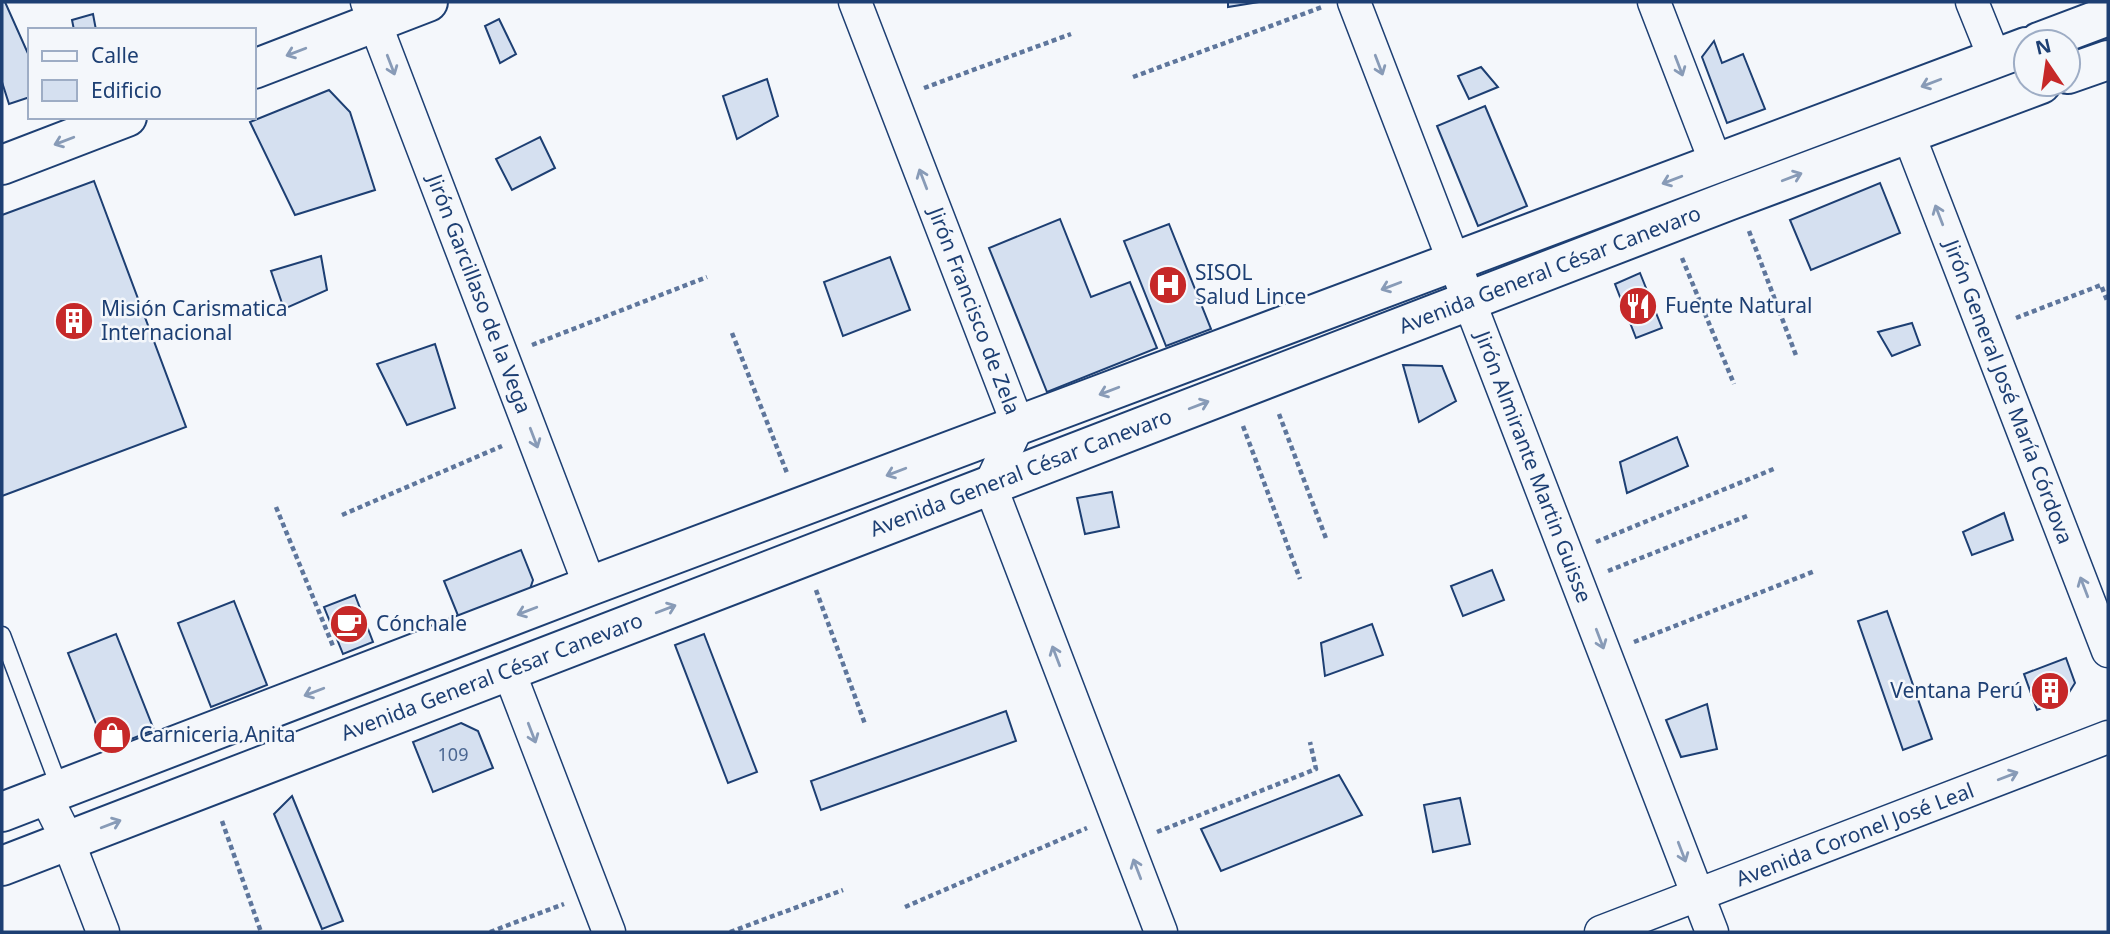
<svg xmlns="http://www.w3.org/2000/svg" width="2110" height="934" font-family="'Noto Sans',sans-serif">
<rect width="100%" height="100%" fill="#f4f7fb"/>
<g fill="#d5e0f0" stroke="#1d3f73" stroke-width="2">
<polygon points="2,2 5,2 30,58 30,97 9,104 2,82"/>
<polygon points="1228,2 1259,2 1228,7"/>
<polygon points="93,14 96,30 74,30 72,20"/>
<polygon points="499,19 516,54 500,63 485,26"/>
<polygon points="1714,41 1722,63 1743,54 1765,109 1727,123 1702,57"/>
<polygon points="1481,67 1498,87 1469,99 1458,76"/>
<polygon points="767,79 778,116 737,139 723,96"/>
<polygon points="329,90 350,112 375,190 295,215 250,122"/>
<polygon points="1485,106 1527,206 1478,226 1437,126"/>
<polygon points="540,137 555,168 512,190 496,159"/>
<polygon points="94,181 186,427 2,496 2,215"/>
<polygon points="1880,183 1900,233 1811,270 1790,220"/>
<polygon points="1060,219 1091,297 1130,282 1157,348 1047,392 989,248"/>
<polygon points="1169,224 1211,329 1166,346 1124,241"/>
<polygon points="321,256 327,290 284,309 271,271"/>
<polygon points="890,257 910,310 843,336 824,282"/>
<polygon points="1640,273 1662,328 1636,338 1615,284"/>
<polygon points="1912,323 1920,345 1892,356 1878,332"/>
<polygon points="435,344 455,408 407,425 377,364"/>
<polygon points="1403,365 1442,366 1456,401 1419,422"/>
<polygon points="1677,437 1688,466 1627,493 1620,462"/>
<polygon points="1112,492 1119,527 1085,534 1077,498"/>
<polygon points="2004,513 2013,540 1972,555 1963,532"/>
<polygon points="521,550 533,580 530,589 459,618 444,581"/>
<polygon points="1492,570 1504,600 1463,616 1451,586"/>
<polygon points="355,595 373,642 343,654 324,607"/>
<polygon points="234,601 267,685 211,707 178,623"/>
<polygon points="1887,611 1932,739 1903,750 1858,621"/>
<polygon points="1372,624 1383,655 1325,676 1321,643"/>
<polygon points="116,634 154,730 106,749 68,653"/>
<polygon points="704,634 757,772 728,783 675,645"/>
<polygon points="2066,658 2075,683 2065,699 2037,710 2024,674"/>
<polygon points="1707,704 1717,749 1681,757 1666,720"/>
<polygon points="1006,711 1016,741 821,810 811,781"/>
<polygon points="461,723 478,731 493,768 433,792 413,742"/>
<polygon points="1339,775 1362,815 1221,871 1201,829"/>
<polygon points="292,796 343,921 322,929 274,814"/>
<polygon points="1460,798 1470,844 1433,852 1424,805"/>
</g>
<g fill="none" stroke-linecap="round" stroke-linejoin="round">
<g stroke="#1d3f73" stroke-width="19">
<polyline id="service" points="2,635 60,789"/>
</g>
<g stroke="#1d3f73" stroke-width="35">
<g id="minor">
<polyline points="367,2 590,586"/>
<polyline points="855,2 1018,425 990,485 1161,932"/>
<polyline points="1354,2 1712,932"/>
<polyline points="1654,2 1716,163"/>
<polyline points="1972,2 1995,59"/>
<polyline points="1908,133 2108,651"/>
<polyline points="508,669 609,932"/>
<polyline points="45,795 68,841 103,932"/>
<polyline points="1601,932 2108,737"/>
</g>
</g>
<g stroke="#1d3f73" stroke-width="42">
<g id="tertiary">
<polyline points="254,69 428,2"/>
<polyline points="2,165 127,117"/>
</g>
</g>
<g stroke="#1d3f73" stroke-width="42">
<g id="secondary">
<polyline points="2039,42 2108,16"/>
<polyline points="2068,74 2108,60"/>
<polyline points="2,812 590,586 2026,47"/>
<polyline points="2,866 1728,201 2041,84"/>
</g>
</g>
<g stroke="#5e769c" stroke-width="4.5" stroke-dasharray="5 3.5" stroke-linecap="butt">
<polyline points="1133,77 1322,7"/>
<polyline points="924,88 1071,34"/>
<polyline points="1749,231 1797,358"/>
<polyline points="1682,258 1734,384"/>
<polyline points="2016,318 2101,285 2108,303"/>
<polyline points="732,333 787,473"/>
<polyline points="532,345 707,277"/>
<polyline points="1279,414 1327,541"/>
<polyline points="1243,426 1300,579"/>
<polyline points="276,507 333,646"/>
<polyline points="342,515 502,446"/>
<polyline points="1596,542 1776,468"/>
<polyline points="1608,571 1747,516"/>
<polyline points="816,590 865,724"/>
<polyline points="1634,642 1815,571"/>
<polyline points="222,821 261,932"/>
<polyline points="1157,832 1316,769 1310,742"/>
<polyline points="905,907 1087,828"/>
<polyline points="490,932 564,904"/>
<polyline points="730,932 843,890"/>
</g>
<use href="#service" stroke="#f4f7fb" stroke-width="16"/>
<use href="#minor" stroke="#f4f7fb" stroke-width="32"/>
<use href="#tertiary" stroke="#f4f7fb" stroke-width="38"/>
<use href="#secondary" stroke="#f4f7fb" stroke-width="38"/>
</g>
<defs><path id="oneway-shaft" d="M-6 0H5M1.5-3L5.5 0L1.5 3" fill="none" stroke-width="1.6" stroke-linecap="round" stroke-linejoin="round" transform="scale(1.75)"/></defs>
<g stroke="#889bb7">
<use href="#oneway-shaft" transform="translate(296 52) rotate(159)"/>
<use href="#oneway-shaft" transform="translate(391 65) rotate(69)"/>
<use href="#oneway-shaft" transform="translate(1379 65) rotate(69)"/>
<use href="#oneway-shaft" transform="translate(1679 66) rotate(69)"/>
<use href="#oneway-shaft" transform="translate(1931 83) rotate(159)"/>
<use href="#oneway-shaft" transform="translate(64 141) rotate(159)"/>
<use href="#oneway-shaft" transform="translate(1792 177) rotate(-21)"/>
<use href="#oneway-shaft" transform="translate(923 179) rotate(-111)"/>
<use href="#oneway-shaft" transform="translate(1672 180) rotate(159)"/>
<use href="#oneway-shaft" transform="translate(1939 215) rotate(-111)"/>
<use href="#oneway-shaft" transform="translate(1391 286) rotate(159)"/>
<use href="#oneway-shaft" transform="translate(1109 391) rotate(159)"/>
<use href="#oneway-shaft" transform="translate(1199 405) rotate(-21)"/>
<use href="#oneway-shaft" transform="translate(534 438) rotate(69)"/>
<use href="#oneway-shaft" transform="translate(896 472) rotate(159)"/>
<use href="#oneway-shaft" transform="translate(2084 587) rotate(-111)"/>
<use href="#oneway-shaft" transform="translate(666 609) rotate(-21)"/>
<use href="#oneway-shaft" transform="translate(527 611) rotate(159)"/>
<use href="#oneway-shaft" transform="translate(1600 639) rotate(69)"/>
<use href="#oneway-shaft" transform="translate(1056 656) rotate(-111)"/>
<use href="#oneway-shaft" transform="translate(314 692) rotate(159)"/>
<use href="#oneway-shaft" transform="translate(532 733) rotate(69)"/>
<use href="#oneway-shaft" transform="translate(2008 776) rotate(-21)"/>
<use href="#oneway-shaft" transform="translate(111 824) rotate(-21)"/>
<use href="#oneway-shaft" transform="translate(1682 852) rotate(69)"/>
<use href="#oneway-shaft" transform="translate(1137 869) rotate(-111)"/>
</g>
<defs>
<g id="hospital-disc" transform="scale(2.0125)"><circle r="9.5" fill="#c62828" stroke="#f4f7fb"/><path d="M-5-5h3v3.5h4V-5h3V5h-3V1.5h-4V5h-3Z" fill="#fff"/></g>
<g id="restaurant-disc" transform="scale(2.0125)"><circle r="9.5" fill="#c62828" stroke="#f4f7fb"/><path d="M-5-6h1v4h1v-4h1v4h1v-4h1v5L-1.5 .5V6h-2V.5L-5-1ZM5-6V6H3V1.5H1.5Q1.5-4 5-6Z" fill="#fff"/></g>
<g id="building-disc" transform="scale(2.0125)"><circle r="9.5" fill="#c62828" stroke="#f4f7fb"/><path d="M-4-6H4V6H1V3H-1V6H-4ZM-2.5-4.3h1.7v1.8h-1.7ZM.8-4.3h1.7v1.8H.8ZM-2.5-1h1.7V.8h-1.7ZM.8-1h1.7V.8H.8Z" fill="#fff"/></g>
<g id="cafe-disc" transform="scale(2.0125)"><circle r="9.5" fill="#c62828" stroke="#f4f7fb"/><path d="M-5.5-4.5H6V0H3Q3 3.5 0 3.5H-2.5Q-5.5 3.5-5.5 0ZM3-3.2v2h1.7v-2ZM-6 4.5H4V6H-6Z" fill="#fff"/></g>
<g id="shop-disc" transform="scale(2.0125)"><circle r="9.5" fill="#c62828" stroke="#f4f7fb"/><path d="M-5-2.5h2.3a2.7 3.5 0 0 1 5.4 0H5L5.5 6h-11ZM-1.5-2.5h3a1.5 2.3 0 0 0-3 0Z" fill="#fff"/></g>
</defs>
<g fill-rule="evenodd">
<use href="#hospital-disc" x="1168" y="285"/>
<use href="#restaurant-disc" x="1638" y="306"/>
<use href="#building-disc" x="74" y="321"/>
<use href="#cafe-disc" x="349" y="624"/>
<use href="#building-disc" x="2050" y="691"/>
<use href="#shop-disc" x="112" y="735"/>
</g>
<g text-anchor="middle" stroke-width="5" stroke-linejoin="round" paint-order="stroke">
<g font-size="18" fill="#4b6792">
<text x="453" y="761">109</text>
</g>
<g font-size="21" fill="#1d3f73" stroke="#f4f7fb">
<text transform="translate(1550 270) rotate(-21)" y="7">Avenida General César Canevaro</text>
<text transform="translate(479 294) rotate(69)" y="7">Jirón Garcillaso de la Vega</text>
<text transform="translate(974 311) rotate(69)" y="7">Jirón Francisco de Zela</text>
<text transform="translate(2008 392) rotate(69)" y="7">Jirón General José María Córdova</text>
<text transform="translate(1533 467) rotate(69)" y="7">Jirón Almirante Martin Guisse</text>
<text transform="translate(1021 473) rotate(-21)" y="7">Avenida General César Canevaro</text>
<text transform="translate(492 677) rotate(-21)" y="7">Avenida General César Canevaro</text>
<text transform="translate(1855 835) rotate(-21)" y="7">Avenida Coronel José Leal</text>
</g>
<g font-size="21" fill="#1d3f73" stroke="#f4f7fb" text-anchor="start">
<text x="1195" y="280">SISOL<tspan x="1195" dy="24">Salud Lince</tspan></text>
<text x="1665" y="313">Fuente Natural</text>
<text x="101" y="316">Misión Carismatica<tspan x="101" dy="24">Internacional</tspan></text>
<text x="376" y="631">Cónchale</text>
<text x="2023" y="698" text-anchor="end">Ventana Perú</text>
<text x="139" y="742">Carniceria Anita</text>
</g>
</g>
<rect width="2110" height="934" fill="none" stroke="#1d3f73" stroke-width="7"/>
<rect x="28" y="28" width="228" height="91" fill="#f4f7fb" stroke="#9eadc5" stroke-width="2"/>
<rect x="42" y="51" width="35" height="10" fill="#f4f7fb" stroke="#9eadc5" stroke-width="2"/>
<text x="91" y="63" font-size="21" fill="#1d3f73">Calle</text>
<rect x="42" y="80" width="35" height="21" fill="#d5e0f0" stroke="#9eadc5" stroke-width="2"/>
<text x="91" y="98" font-size="21" fill="#1d3f73">Edificio</text>
<g transform="translate(2047 63) rotate(347)"><circle r="33" fill="#f4f7fb" stroke="#9eadc5" stroke-width="2"/>
<path d="M0-5L12 26L0 18L-12 26Z" fill="#c62828"/>
<text y="-10" font-size="19" font-weight="bold" text-anchor="middle" fill="#1d3f73">N</text>
</g>
</svg>
